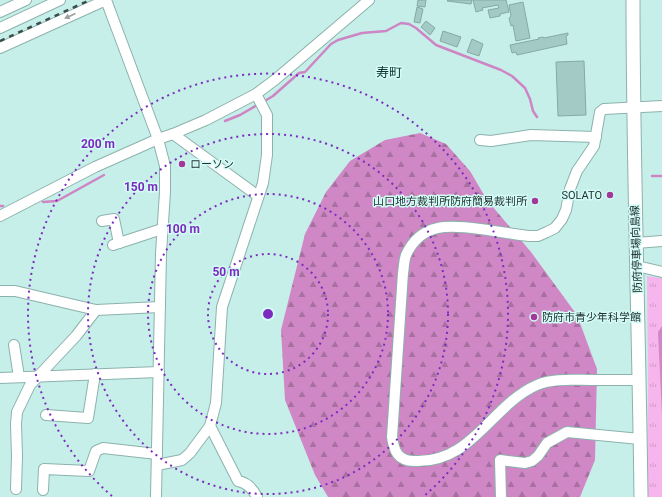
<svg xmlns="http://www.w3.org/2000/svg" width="662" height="497" font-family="Roboto,'Noto Sans JP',sans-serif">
<defs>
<pattern id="grass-tufts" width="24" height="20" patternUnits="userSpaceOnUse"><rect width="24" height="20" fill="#f6b5ec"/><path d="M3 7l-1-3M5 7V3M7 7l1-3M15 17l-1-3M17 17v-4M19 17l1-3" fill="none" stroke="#d29ccb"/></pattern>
<pattern id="forest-firs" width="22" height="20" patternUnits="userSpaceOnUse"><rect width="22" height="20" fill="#cf88c5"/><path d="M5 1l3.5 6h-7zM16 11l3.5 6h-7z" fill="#a770a0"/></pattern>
</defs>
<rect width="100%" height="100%" fill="#c7efe9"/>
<polygon fill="url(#grass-tufts)" points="647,276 662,278 662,497 647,497 648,383"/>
<g fill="url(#forest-firs)">
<polygon points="420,133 446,144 470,171 487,200 531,252 577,315 597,369 595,460 580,497 328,497 315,475 285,400 281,330 305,234 326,192 350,161 385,140"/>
<polygon points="662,326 662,416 658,332"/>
</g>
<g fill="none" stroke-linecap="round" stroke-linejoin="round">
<g stroke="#cd86c3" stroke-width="2.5">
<polyline points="263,102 273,96 299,73 305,72 331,44 338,40 362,33 386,31 401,23 409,24 416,28 436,45 501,70 512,76 525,88 530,99 533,111 537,117"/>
<polyline points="225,121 240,115 259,104"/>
<polyline points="652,176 662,176"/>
<polyline points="43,202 57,201 104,175"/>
<polyline points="0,206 3,206"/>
</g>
</g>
<g fill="#a3cac4" stroke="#84aaa4">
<polygon points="418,0 426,0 425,7 417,6"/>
<polygon points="448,0 472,0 471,4 447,1"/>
<polygon points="473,0 506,0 509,12 500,14 500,16 490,18 488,10 499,8 498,5 482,8 483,10 476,12"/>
<polygon points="523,2 530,38 516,41 513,25 511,26 509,18 511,16 509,5"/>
<polygon points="417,7 423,9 420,23 414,22"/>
<polygon points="426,21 435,28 430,35 421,27"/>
<polygon points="443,31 461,37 457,47 440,41"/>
<polygon points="568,33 568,35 566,36 567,44 517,55 516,52 512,53 510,45 539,39 538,38 543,37 544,38"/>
<polygon points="472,39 483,44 479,56 467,52"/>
<polygon points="584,61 586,115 558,116 556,62"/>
</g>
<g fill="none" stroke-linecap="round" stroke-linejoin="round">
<g stroke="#8cb2ac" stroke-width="12">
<g id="minor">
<polyline points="106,0 158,139 165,166 165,192 161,253 156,497"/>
<polyline points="0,12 26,0"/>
<polyline points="0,28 60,0"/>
<polyline points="0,48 106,0"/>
<polyline points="173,134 258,196"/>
<polyline points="480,140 491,141 531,135 596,137"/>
<polyline points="0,216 95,167 158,139 173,134 206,120 256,94 276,79 369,0"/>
<polyline points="102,221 114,219 119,243"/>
<polyline points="636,243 662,241"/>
<polyline points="113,245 162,229"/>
<polyline points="637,266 662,272"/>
<polyline points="0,291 15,291 96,310 160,307"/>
<polyline points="14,345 19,377"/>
<polyline points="0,378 159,372"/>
<path d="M639,380C623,380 607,380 591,380C573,380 553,378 537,385C491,405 472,464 414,461C398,461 394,451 392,437L403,273C404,267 404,260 406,255C421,222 450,225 480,229C496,231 512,234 529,236H538L547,232L555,228L562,219L566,210L570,189L577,171L594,146L600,112L604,109L662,106"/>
<polyline points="46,415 88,418 95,374"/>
<path d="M210,426L238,481C248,483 253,489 257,497"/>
<polyline points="157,465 182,460 190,453 210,426 216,403 222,307 263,183 267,155 267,115 256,94"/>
<polyline points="16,489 17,456 16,424 17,412 30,385 76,336 96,310"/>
<polyline points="43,490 44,469 89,471 96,451 103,448 157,454"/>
<polyline points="501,497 500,460 525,463 532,461 538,456 547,443 567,432 640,439"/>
</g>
</g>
<g stroke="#8cb2ac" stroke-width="15">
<path id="major" d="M633,0C633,166 639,331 641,497"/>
</g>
<use href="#minor" stroke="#fff" stroke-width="10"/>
<use href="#major" stroke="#fff" stroke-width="13"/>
<polyline stroke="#3b4e4b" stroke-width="2.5" stroke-dasharray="5 5" stroke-linecap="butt" points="0,41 90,0"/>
</g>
<defs><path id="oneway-solid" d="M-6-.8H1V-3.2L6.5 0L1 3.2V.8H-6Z"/></defs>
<use fill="#9aa1a0" href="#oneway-solid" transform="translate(70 16) rotate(155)"/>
<g fill="none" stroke="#7b2cbf" stroke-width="2" stroke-dasharray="2 4">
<circle cx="268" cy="314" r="60"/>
<circle cx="268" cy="314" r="120"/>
<circle cx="268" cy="314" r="180"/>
<path d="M112 496A240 240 0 1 1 424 496"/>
</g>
<g fill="#a33899" stroke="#d4fcf6" stroke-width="1.5">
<circle cx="182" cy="164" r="4"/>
<circle cx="610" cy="195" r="4"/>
<circle cx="535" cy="201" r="4"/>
<circle cx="534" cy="317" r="4"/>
</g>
<g text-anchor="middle" stroke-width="3" stroke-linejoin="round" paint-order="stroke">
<g font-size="11" fill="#1f2e2c" stroke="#d4fcf6" text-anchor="start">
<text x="190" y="168">ローソン</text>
<text x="602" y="199" text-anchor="end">SOLATO</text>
<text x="527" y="205" text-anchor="end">山口地方裁判所防府簡易裁判所</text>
<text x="542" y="321">防府市青少年科学館</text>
</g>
<g font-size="11" fill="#1f2e2c" stroke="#d4fcf6">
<text transform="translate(636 249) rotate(-92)" y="4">防府停車場向島線</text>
</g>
<g font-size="13" fill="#113531" stroke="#d4fcf6">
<text x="389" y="77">寿町</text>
</g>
</g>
<circle cx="268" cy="314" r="6" fill="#7b2cbf" stroke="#d4fcf6" stroke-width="2"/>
<g font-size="12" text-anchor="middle" font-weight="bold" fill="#7b2cbf" stroke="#d4fcf6" stroke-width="3" stroke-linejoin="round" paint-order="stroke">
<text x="98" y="148">200 m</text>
<text x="141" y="191">150 m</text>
<text x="183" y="233">100 m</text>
<text x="226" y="276">50 m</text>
</g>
</svg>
